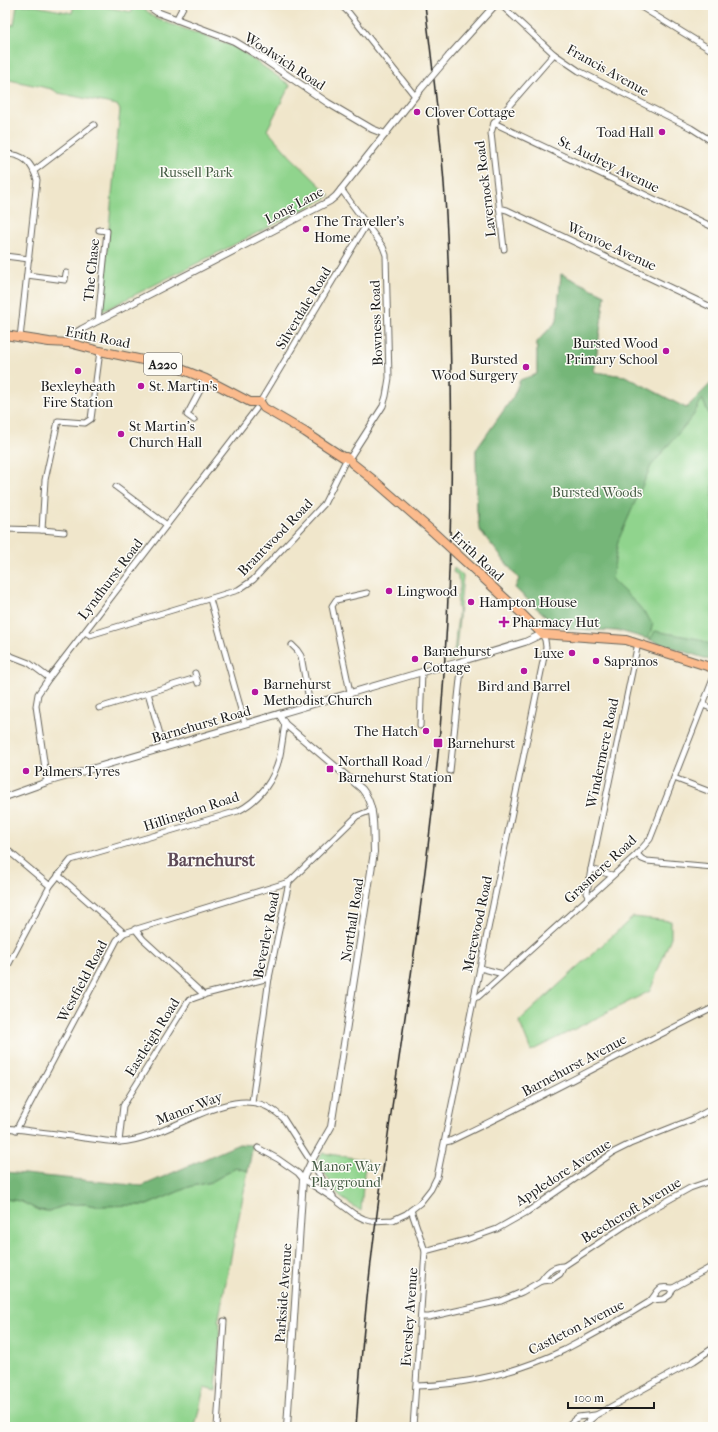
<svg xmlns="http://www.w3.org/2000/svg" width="718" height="1432" font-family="'IM FELL French Canon',serif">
<rect width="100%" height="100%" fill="#fdfcf7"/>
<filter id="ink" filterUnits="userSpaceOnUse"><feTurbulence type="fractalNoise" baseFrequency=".025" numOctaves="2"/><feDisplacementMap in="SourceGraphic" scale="8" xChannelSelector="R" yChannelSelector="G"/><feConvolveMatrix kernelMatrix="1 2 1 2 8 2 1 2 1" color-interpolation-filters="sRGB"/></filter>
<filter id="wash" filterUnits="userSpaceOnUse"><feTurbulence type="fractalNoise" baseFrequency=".012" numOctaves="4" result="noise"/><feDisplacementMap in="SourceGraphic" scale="16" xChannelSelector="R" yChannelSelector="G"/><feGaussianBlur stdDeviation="0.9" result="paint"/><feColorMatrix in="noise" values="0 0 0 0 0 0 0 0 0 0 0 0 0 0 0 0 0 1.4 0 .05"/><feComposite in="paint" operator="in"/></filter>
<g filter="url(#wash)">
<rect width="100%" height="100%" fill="#f0e6cb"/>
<g fill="#90d48d" stroke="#567854">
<polygon points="17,5 30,5 72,13 74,5 94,5 132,12 133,5 139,5 157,19 235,47 290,85 267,130 290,156 330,195 326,198 101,312 120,110 117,105 58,93 52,89 5,79 5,24 14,25"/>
<polygon points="561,274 605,295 594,372 625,376 686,408 713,381 713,661 649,639 620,631 571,629 552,622 515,588 519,579 479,529 477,510 476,450 513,397 520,380 537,374 537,342 557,321"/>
<path d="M454,568L463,576L455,659L449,661V656L453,654C456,646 455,640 456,632C457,623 459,617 458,608L457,607L458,601L457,596H458L460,585L459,583L460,582L458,579V575L453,572Z"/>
<polygon points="633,917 671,921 671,937 650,991 531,1051 519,1021"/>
<polygon points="323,1153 367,1160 364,1173 361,1211 340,1197 318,1163 318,1160"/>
<polygon points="236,1168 248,1171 218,1322 220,1323 216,1391 204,1388 195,1427 5,1427 5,1199 20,1201 38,1210 49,1211 66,1205 84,1204 96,1206 147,1205 189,1187 211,1182"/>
</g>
<g fill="#74b678" stroke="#48694a">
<polygon points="561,274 605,295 594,372 625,376 686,408 713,381 713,415 709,414 702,399 693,416 651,466 618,541 612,580 638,605 653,624 648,639 620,631 571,629 552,622 515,588 519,579 479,529 477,510 476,450 513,397 520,380 537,374 537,342 557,321"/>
<polygon points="655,631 699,639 713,646 713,661 650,640"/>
<polygon points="239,1144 253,1145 248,1171 236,1168 211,1182 189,1187 147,1205 96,1206 84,1204 66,1205 49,1211 38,1210 20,1201 5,1199 5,1172 142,1186"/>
</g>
</g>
<g filter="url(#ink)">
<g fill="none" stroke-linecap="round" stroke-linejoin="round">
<g stroke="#666359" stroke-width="7">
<g id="minor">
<polyline points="341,5 349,13 415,96"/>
<polyline points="501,5 554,54 579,71 691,128 713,142"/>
<polyline points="638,5 713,51"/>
<polyline points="176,20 184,5"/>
<polyline points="494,123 713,227"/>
<path d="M5,154C24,154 32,163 37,180L20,338"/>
<polyline points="35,170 94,125"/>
<polyline points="341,189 383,247 386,255 389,378 386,396 383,406 349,459"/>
<polyline points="499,208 507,210 713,308"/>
<polyline points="504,249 491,133 494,123 554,54"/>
<polyline points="5,256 29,259"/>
<polyline points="27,275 65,280 66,273"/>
<polyline points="98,321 107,231 99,230"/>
<polyline points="260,402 366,225"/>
<polyline points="194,420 187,415 206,379"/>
<polyline points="116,487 167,525"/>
<polyline points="5,529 42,530 45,480 58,421 85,423 91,419 100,351"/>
<polyline points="42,530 64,532"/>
<polyline points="210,599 245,724"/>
<polyline points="85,632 90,635 238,590 253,580 324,504 345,462"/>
<polyline points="292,645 297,650 301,656 310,705"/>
<polyline points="5,652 6,654 29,663 49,678"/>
<polyline points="195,673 198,683"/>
<polyline points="350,692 332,606 336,600 367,593"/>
<polyline points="148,693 164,748"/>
<polyline points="703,705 713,709"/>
<polyline points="99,708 196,678"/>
<polyline points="420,726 422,672"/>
<polyline points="450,771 462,661"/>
<polyline points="674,778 708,791"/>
<polyline points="47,782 36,706 38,694 49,678 256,409"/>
<polyline points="5,848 50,886"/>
<polyline points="637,854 642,859 647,861 713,867"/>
<polyline points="591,869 612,875"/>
<polyline points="58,875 124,933"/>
<polyline points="589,896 587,893 591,869 638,643"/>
<polyline points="135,929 143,939 204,995"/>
<polyline points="480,968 503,974"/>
<path d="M5,971L50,886L71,860L238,811C260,800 275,779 280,755C282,745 283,735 285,724"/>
<polyline points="474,997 478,997 637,854 650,839 713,679"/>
<polyline points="252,1102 269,978 289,882 357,816 372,810"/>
<path d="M5,1128C31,1131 58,1134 84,1138C96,1139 109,1142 120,1142C165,1140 218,1092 260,1104C270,1107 276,1112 283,1118L333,1196"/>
<polyline points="16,1130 117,940 124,933 289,882"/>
<polyline points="119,1142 123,1106 189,1000 206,994 269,978"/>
<path d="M445,1142L450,1141C539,1099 625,1051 713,1008"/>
<polyline points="258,1148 278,1159 298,1173 303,1179 334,1199 354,1214 364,1219 371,1221 393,1220 406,1214 420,1203 431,1189 437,1177 546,647 545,640 542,634"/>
<polyline points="411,1210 425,1251 413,1427"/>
<polyline points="425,1251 466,1240 497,1229 527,1212 614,1152 630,1144 693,1119 713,1108"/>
<path d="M541,1281C547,1272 553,1266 564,1266"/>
<polyline points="651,1300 664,1299 670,1295 673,1288 713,1266"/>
<polyline points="421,1317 429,1317 501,1301 522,1292 541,1281 551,1280 560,1274 564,1266 638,1217 690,1188 713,1180"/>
<path d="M416,1386C466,1385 519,1372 564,1350C593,1335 622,1319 649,1302C654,1298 656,1291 661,1288C665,1287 670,1288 673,1288"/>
<polyline points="217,1427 224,1321"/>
<polyline points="566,1427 578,1417 595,1415"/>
<polyline points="582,1427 596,1415 694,1361 713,1348"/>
</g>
</g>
<g stroke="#666359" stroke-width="8">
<g id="tertiary">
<polyline points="147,5 157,12 234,41 259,56 328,103 372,129 385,134"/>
<polyline points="449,56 495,5"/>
<polyline points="69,343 74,334 82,329 330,201 336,196 420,90"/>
<polyline points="456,663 525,642 542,634"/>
<path d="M279,714L285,724L362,789C376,806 373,831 374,852L331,1127L311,1162L303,1179L287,1427"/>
<polyline points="5,797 47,782 429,670"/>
</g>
</g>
<g stroke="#666359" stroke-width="10">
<g id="primary">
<polyline points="5,335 49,342 69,343 100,351 176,367 206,379 250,402 260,402 264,408 305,432 343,457 346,457 351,461 352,463 376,482 431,530"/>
<polyline points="457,554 520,612 542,634 626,640 713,668"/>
</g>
</g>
<use href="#minor" stroke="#fff" stroke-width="5"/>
<use href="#tertiary" stroke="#fff" stroke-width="6"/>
<use href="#primary" stroke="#fbbb8d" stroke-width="8"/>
<path stroke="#1c1c1c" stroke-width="1.5" d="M356,1427C361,1353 368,1279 378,1206C399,1051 425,898 439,743C449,621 453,499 451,377C450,317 449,257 445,198C441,133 433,69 425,5"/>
<g stroke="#666359" stroke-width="8" stroke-linecap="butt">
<g id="tertiary-bridge">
<polyline points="420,90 449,56"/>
<polyline points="429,670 456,663"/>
</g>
</g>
<g stroke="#666359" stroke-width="10" stroke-linecap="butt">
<polyline id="primary-bridge" points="431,530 457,554"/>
</g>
<use href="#tertiary-bridge" stroke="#fff" stroke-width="6"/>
<use href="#primary-bridge" stroke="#fbbb8d" stroke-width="8"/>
</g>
</g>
<g fill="#b5179e" stroke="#fdfcf7" stroke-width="1.5">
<circle cx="417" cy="112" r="4"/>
<circle cx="662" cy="132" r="4"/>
<circle cx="306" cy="229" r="4"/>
<circle cx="666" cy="351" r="4"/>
<circle cx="526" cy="367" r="4"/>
<circle cx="78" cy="371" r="4"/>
<circle cx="141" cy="386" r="4"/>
<circle cx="121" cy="434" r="4"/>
<circle cx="389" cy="591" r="4"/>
<circle cx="471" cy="602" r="4"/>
<path d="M502 616h4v4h4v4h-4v4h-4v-4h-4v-4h4z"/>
<circle cx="572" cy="653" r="4"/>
<circle cx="415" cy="659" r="4"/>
<circle cx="596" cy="661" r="4"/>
<circle cx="524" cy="671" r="4"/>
<circle cx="255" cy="692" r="4"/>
<circle cx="426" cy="731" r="4"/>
<rect x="433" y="738" width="10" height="10" rx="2"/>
<rect x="326" y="765" width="8" height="8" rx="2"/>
<circle cx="26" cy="771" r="4"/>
</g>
<g text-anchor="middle" stroke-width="3" stroke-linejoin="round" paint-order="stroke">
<rect fill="#fdfcf7" stroke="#605f5e" stroke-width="1" x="144" y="353" width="38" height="22" rx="3"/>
<g font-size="13" font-weight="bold" fill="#1c1c1c">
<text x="163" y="369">A220</text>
</g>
<g font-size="14" fill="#1c1c1c" stroke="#fdfcf7">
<text transform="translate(285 61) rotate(33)" y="5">Woolwich Road</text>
<text transform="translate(608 70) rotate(29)" y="5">Francis Avenue</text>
<text transform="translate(609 164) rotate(26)" y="5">St. Audrey Avenue</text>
<text transform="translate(485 189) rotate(-97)" y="5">Lavernock Road</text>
<text transform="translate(294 205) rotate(-28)" y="5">Long Lane</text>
<text transform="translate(612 246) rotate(25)" y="5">Wenvoe Avenue</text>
<text transform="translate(91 270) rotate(-84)" y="5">The Chase</text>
<text transform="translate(303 308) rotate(-59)" y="5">Silverdale Road</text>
<text transform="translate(376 323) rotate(-92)" y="5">Bowness Road</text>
<text transform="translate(98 337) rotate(11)" y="5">Erith Road</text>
<text transform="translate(275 537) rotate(-46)" y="5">Brantwood Road</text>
<text transform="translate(478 556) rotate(43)" y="5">Erith Road</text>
<text transform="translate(110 579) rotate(-53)" y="5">Lyndhurst Road</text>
<text transform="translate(201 724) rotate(-16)" y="5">Barnehurst Road</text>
<text transform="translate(602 753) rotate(-78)" y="5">Windermere Road</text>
<text transform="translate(191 811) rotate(-18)" y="5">Hillingdon Road</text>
<text transform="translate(600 869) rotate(-43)" y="5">Grasmere Road</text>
<text transform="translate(352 920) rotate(-81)" y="5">Northall Road</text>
<text transform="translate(477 924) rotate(-78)" y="5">Merewood Road</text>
<text transform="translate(266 935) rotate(-79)" y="5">Beverley Road</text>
<text transform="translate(82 981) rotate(-62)" y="5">Westfield Road</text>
<text transform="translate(152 1037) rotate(-58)" y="5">Eastleigh Road</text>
<text transform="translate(574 1065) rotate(-28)" y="5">Barnehurst Avenue</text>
<text transform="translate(189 1108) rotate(-21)" y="5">Manor Way</text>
<text transform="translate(563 1172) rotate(-33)" y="5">Appledore Avenue</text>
<text transform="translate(631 1210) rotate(-31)" y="5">Beechcroft Avenue</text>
<text transform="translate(283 1293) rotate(-86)" y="5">Parkside Avenue</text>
<text transform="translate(409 1317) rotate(-86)" y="5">Eversley Avenue</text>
<text transform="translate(576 1327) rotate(-27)" y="5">Castleton Avenue</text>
</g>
<g font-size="14" fill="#1c1c1c" stroke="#fdfcf7" text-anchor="start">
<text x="425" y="117">Clover Cottage</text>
<text x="654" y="137" text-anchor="end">Toad Hall</text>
<text x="314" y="226">The Traveller's<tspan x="314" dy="16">Home</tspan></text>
<text x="658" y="348" text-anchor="end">Bursted Wood<tspan x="658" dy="16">Primary School</tspan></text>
<text x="518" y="364" text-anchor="end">Bursted<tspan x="518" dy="16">Wood Surgery</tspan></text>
<text x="78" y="391" text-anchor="middle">Bexleyheath<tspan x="78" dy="16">Fire Station</tspan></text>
<text x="149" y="391">St. Martin's</text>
<text x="129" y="431">St Martin's<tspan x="129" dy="16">Church Hall</tspan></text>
<text x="397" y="596">Lingwood</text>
<text x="479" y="607">Hampton House</text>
<text x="512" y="627">Pharmacy Hut</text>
<text x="423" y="656">Barnehurst<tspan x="423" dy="16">Cottage</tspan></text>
<text x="564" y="658" text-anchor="end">Luxe</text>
<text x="604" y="666">Sapranos</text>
<text x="263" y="689">Barnehurst<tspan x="263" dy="16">Methodist Church</tspan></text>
<text x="524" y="691" text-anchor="middle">Bird and Barrel</text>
<text x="418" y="736" text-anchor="end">The Hatch</text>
<text x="447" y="748">Barnehurst</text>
<text x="338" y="766">Northall Road /<tspan x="338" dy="16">Barnehurst Station</tspan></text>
<text x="34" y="776">Palmers Tyres</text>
</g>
<g font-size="14" fill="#455c44" stroke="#fdfcf7">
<text x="196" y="177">Russell Park</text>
<text x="597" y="497">Bursted Woods</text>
<text x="346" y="1171">Manor Way<tspan x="346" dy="16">Playground</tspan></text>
</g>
<g font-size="18" font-weight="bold" fill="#5e4a56" stroke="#fdfcf7">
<text x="211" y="866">Barnehurst</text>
</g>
</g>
<rect width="718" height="1432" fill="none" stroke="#fdfcf7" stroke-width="20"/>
<path d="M568 1402v6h86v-6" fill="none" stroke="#1c1c1c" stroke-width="2"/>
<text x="574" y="1402" font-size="12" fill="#1c1c1c" stroke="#fdfcf7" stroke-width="3" paint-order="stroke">100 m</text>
</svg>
